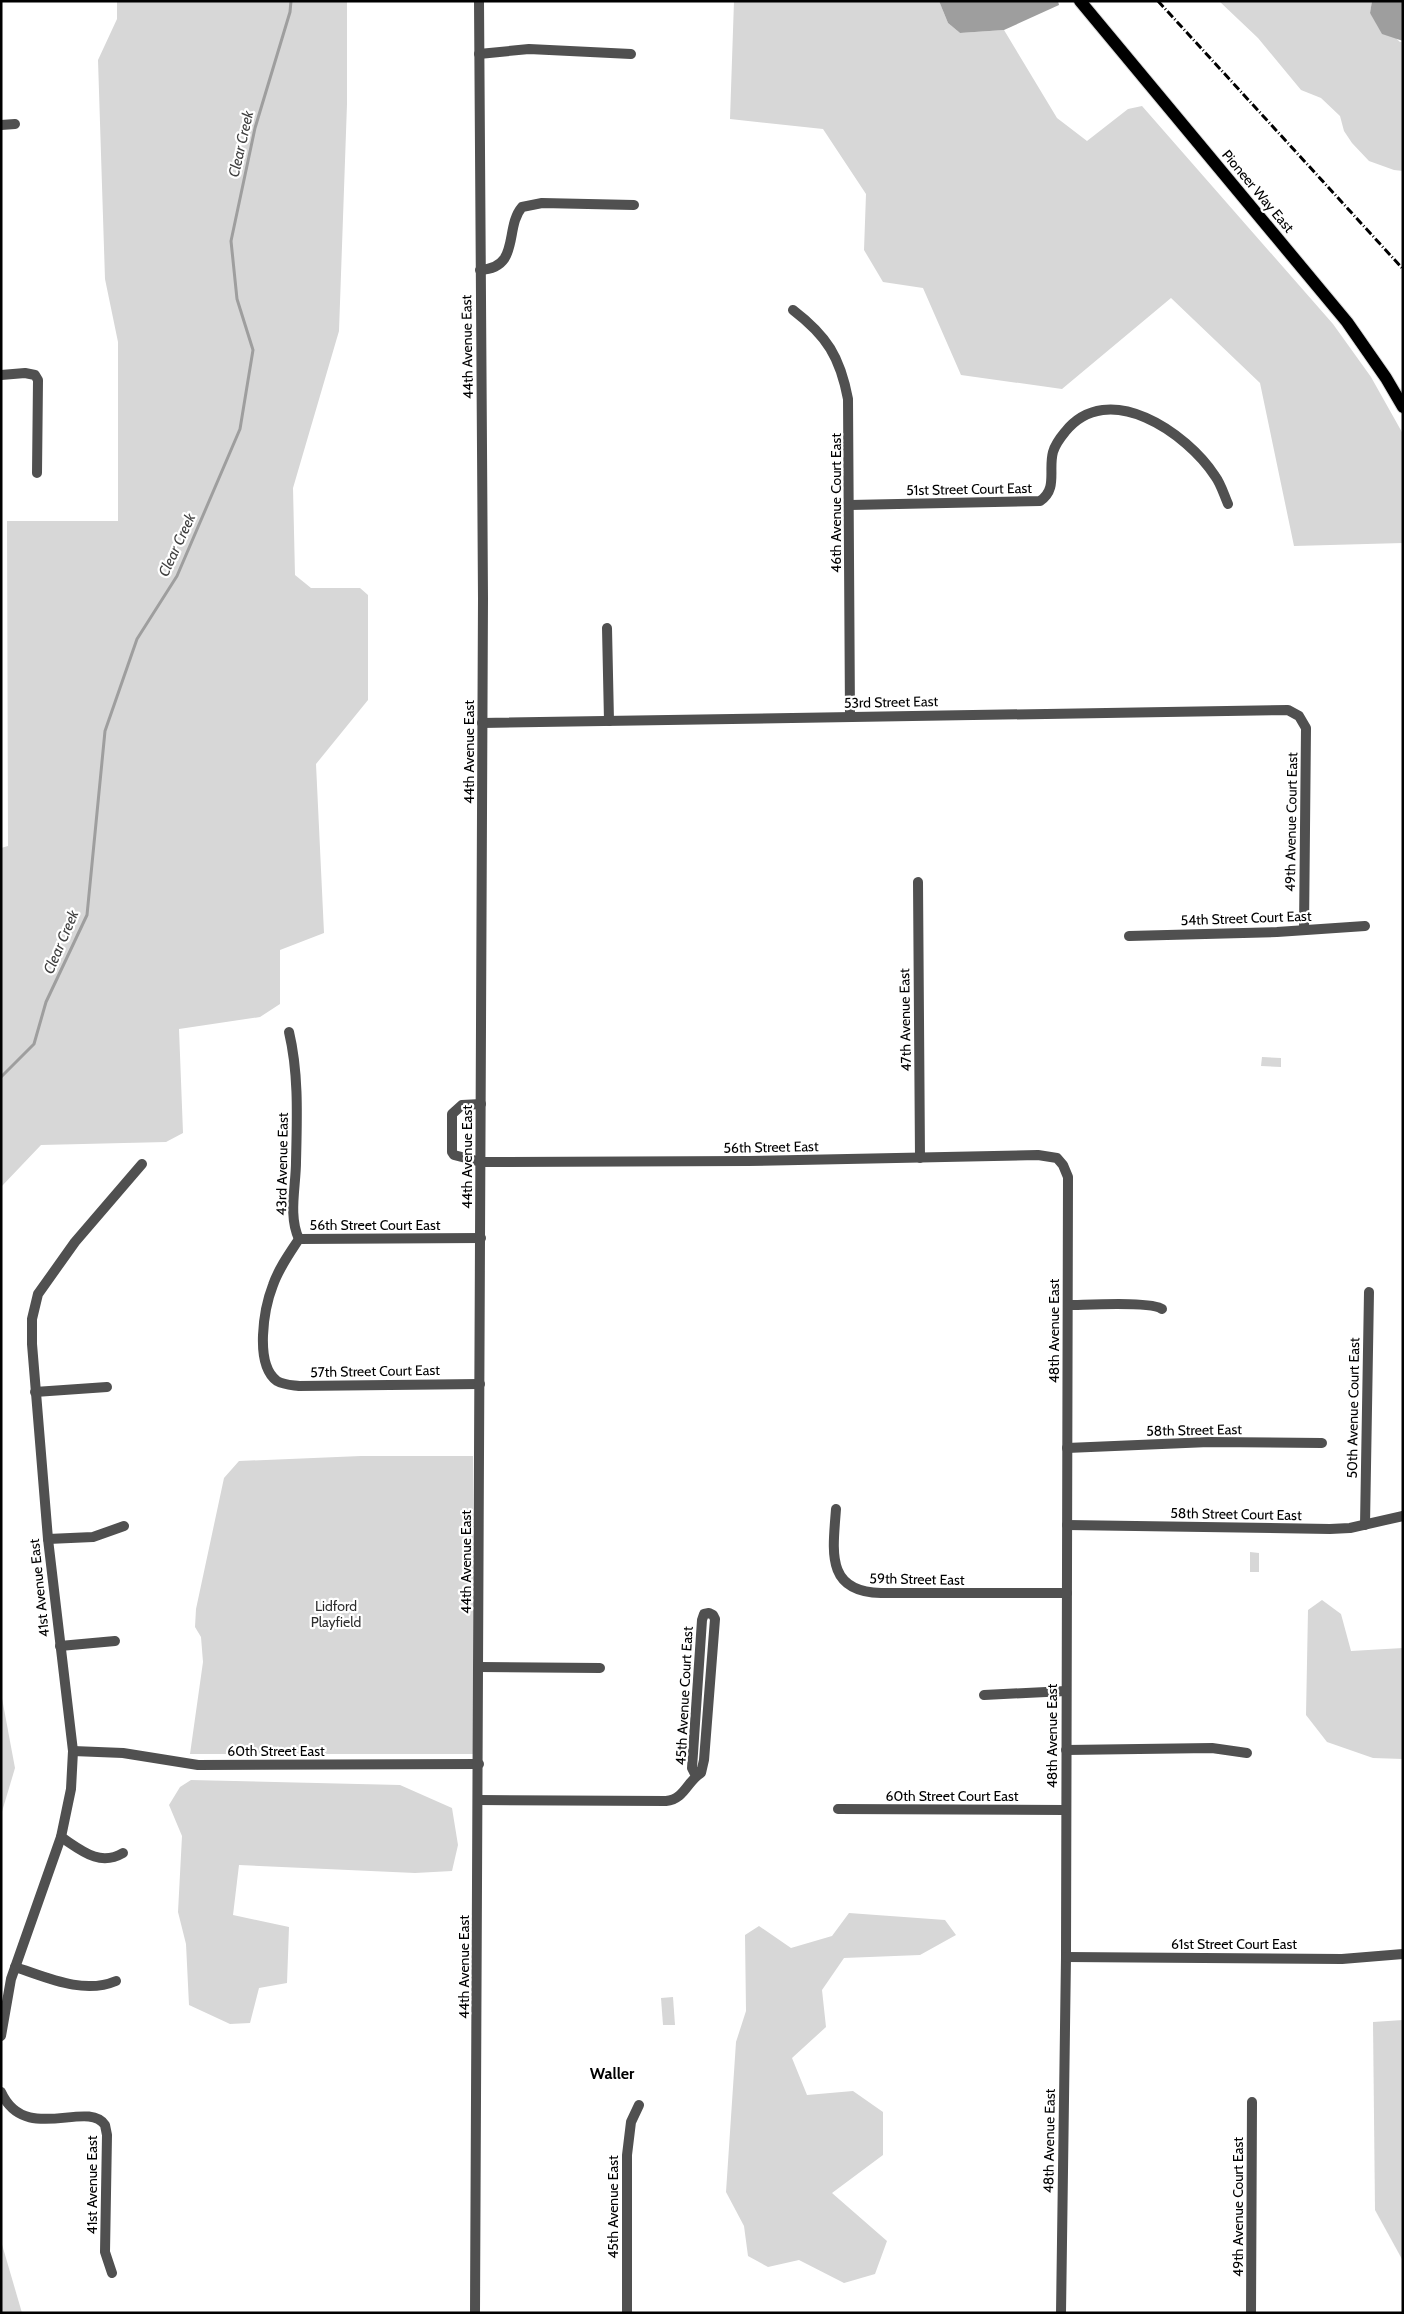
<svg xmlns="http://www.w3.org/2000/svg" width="1404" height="2314" font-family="Cabin,sans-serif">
<rect width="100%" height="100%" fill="#fff"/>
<g fill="#d7d7d7">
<polygon points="117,1 347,1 347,104 339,331 293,488 295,575 311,588 360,588 368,595 368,700 316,764 324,933 280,950 280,1004 260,1017 179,1029 183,1133 166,1142 41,1145 1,1187 1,848 8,846 7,521 118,521 118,342 105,279 98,60 117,19"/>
<polygon points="734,1 939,1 948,23 960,33 1004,30 1057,118 1087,141 1128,109 1142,106 1333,324 1371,377 1403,434 1403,543 1294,546 1260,383 1171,298 1062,389 961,375 923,288 883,282 864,250 866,194 823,129 730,119"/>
<polygon points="1219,1 1372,1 1370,13 1400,42 1403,41 1403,171 1394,170 1369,161 1352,143 1344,131 1340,116 1321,98 1301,90 1258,38"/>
<polygon points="1262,1057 1281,1058 1281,1067 1261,1066"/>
<polygon points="361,1456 473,1456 473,1754 190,1754 203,1662 201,1637 195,1627 196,1609 224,1478 239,1461"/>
<polygon points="1250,1552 1259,1553 1259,1572 1250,1572"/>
<polygon points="1322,1600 1341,1614 1351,1651 1403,1648 1403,1759 1373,1758 1327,1742 1306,1715 1308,1610"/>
<polygon points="1,1693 15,1768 1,1815"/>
<polygon points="191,1780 400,1785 452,1808 458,1845 452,1871 415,1873 239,1865 233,1915 289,1927 287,1983 259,1988 250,2023 230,2024 189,2005 186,1944 178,1912 182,1836 169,1805 180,1787"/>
<polygon points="849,1913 945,1920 956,1935 920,1955 844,1958 822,1990 826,2027 792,2058 807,2095 853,2091 883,2112 883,2155 832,2193 887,2241 875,2274 844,2283 799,2260 768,2267 748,2256 744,2226 726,2192 736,2042 746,2011 745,1935 759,1926 791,1948 832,1936"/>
<polygon points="673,1997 675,2025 663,2025 661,1998"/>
<polygon points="1403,2020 1403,2261 1375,2210 1373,2022"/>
<polygon points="1,2241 22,2313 1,2313"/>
</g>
<g fill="#9e9e9e">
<polygon points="939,1 1058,1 1059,5 1004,30 960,33 948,23"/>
<polygon points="1372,1 1403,1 1403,41 1382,34 1370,13"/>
</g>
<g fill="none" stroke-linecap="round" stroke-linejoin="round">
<polyline stroke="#9e9e9e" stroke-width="3" points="1,1077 34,1044 46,1002 87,915 105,731 137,639 177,576 240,429 253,350 237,299 231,241 255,128 290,12 291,1"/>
<g stroke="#dbdbdb" stroke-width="14">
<polyline id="major" points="1080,1 1347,322 1386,378 1403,407"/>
</g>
<g stroke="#505050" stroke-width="10">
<polyline points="479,54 529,49 631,54"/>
<polyline points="1,125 15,124"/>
<path d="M480,270C521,268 504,228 522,207L542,203L634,205"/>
<path d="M793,310C827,336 840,357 848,399L850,716"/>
<polyline points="1,375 25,373 35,375 38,380 37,473"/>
<path d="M850,505L1040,501C1058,489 1048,470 1053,452C1055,445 1060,438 1065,432C1108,378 1187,433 1215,476C1221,484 1224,495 1228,504"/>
<polyline points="607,628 609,721"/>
<polyline points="482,723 1288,710 1299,716 1306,728 1304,930"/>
<polyline points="918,882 920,1158"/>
<polyline points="1129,936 1277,932 1365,926"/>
<path d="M289,1032C299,1074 297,1119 296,1162C296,1186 288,1216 299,1239"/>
<polyline points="481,1104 462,1105 452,1114 452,1152 454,1155 481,1162 748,1161 1038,1155 1057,1158 1063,1165 1068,1177 1066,1957 1061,2313"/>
<path d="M299,1239C289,1254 279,1268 273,1285C264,1308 254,1364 277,1381C284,1385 292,1385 299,1386L480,1384"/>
<polyline points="299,1239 481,1238"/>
<path d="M1068,1305C1085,1305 1152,1301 1162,1309"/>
<polyline points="35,1392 107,1387"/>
<polyline points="1067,1448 1209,1442 1322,1443"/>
<path d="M836,1509C833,1551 825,1592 881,1593H1067"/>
<polyline points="1067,1525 1330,1529 1350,1528 1403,1516"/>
<polyline points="1365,1525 1369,1292"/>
<polyline points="48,1539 93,1537 124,1526"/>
<polyline points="60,1646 115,1641"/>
<polyline points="479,1667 600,1668"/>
<polyline points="984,1695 1066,1691"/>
<polyline points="1066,1750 1212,1748 1247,1753"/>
<polyline points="73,1751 123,1753 198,1765 479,1764"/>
<path d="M479,1800L666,1801C685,1799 687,1781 701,1773L704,1760L715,1619L713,1615L709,1613L704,1614L702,1620L692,1768L696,1776"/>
<polyline points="838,1809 1065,1810"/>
<path d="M61,1837C81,1850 99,1867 123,1853"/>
<polyline points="1066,1957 1342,1959 1403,1954"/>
<path d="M15,1967C46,1977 83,1995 116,1981"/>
<polyline points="1,2036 11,1979 61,1837 71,1789 73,1751 48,1539 32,1344 32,1319 38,1294 75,1242 142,1164"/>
<path d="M1,2092C25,2145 87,2099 105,2125L107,2135L105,2252L112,2273"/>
<polyline points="475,2313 483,598 479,1"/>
<polyline points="627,2313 627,2155 631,2122 639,2105"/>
<polyline points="1251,2313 1252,2102"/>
</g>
<use href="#major" stroke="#000" stroke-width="12"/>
<polyline stroke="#000" stroke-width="3" stroke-dasharray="8 2.5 1 2.5" stroke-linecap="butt" points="1158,1 1403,269"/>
</g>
<g text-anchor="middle" stroke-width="4.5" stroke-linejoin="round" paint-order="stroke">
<g font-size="14" fill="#000" stroke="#fff">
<text transform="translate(1258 191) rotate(50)" y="5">Pioneer Way East</text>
<text transform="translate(467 347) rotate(-91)" y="5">44th Avenue East</text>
<text transform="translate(969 489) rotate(-1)" y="5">51st Street Court East</text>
<text transform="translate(836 503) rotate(-90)" y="5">46th Avenue Court East</text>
<text transform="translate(891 702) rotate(-1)" y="5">53rd Street East</text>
<text transform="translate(469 752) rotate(-90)" y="5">44th Avenue East</text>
<text transform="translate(1291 822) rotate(-89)" y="5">49th Avenue Court East</text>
<text transform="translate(1246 918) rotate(-2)" y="5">54th Street Court East</text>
<text transform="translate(905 1020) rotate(-91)" y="5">47th Avenue East</text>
<text transform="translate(771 1147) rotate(-1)" y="5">56th Street East</text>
<text transform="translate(467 1157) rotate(-90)" y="5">44th Avenue East</text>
<text transform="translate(282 1164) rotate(-89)" y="5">43rd Avenue East</text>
<text x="375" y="1230">56th Street Court East</text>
<text transform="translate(1054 1331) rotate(-90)" y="5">48th Avenue East</text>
<text transform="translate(375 1371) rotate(-1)" y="5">57th Street Court East</text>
<text transform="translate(1353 1408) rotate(-89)" y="5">50th Avenue Court East</text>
<text transform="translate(1194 1430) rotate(-1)" y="5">58th Street East</text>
<text transform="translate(1236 1514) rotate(1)" y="5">58th Street Court East</text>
<text transform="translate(466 1562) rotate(-90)" y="5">44th Avenue East</text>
<text transform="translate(917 1579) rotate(1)" y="5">59th Street East</text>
<text transform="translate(39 1588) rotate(-96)" y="5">41st Avenue East</text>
<text transform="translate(684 1696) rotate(-87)" y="5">45th Avenue Court East</text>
<text transform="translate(1052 1736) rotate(-90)" y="5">48th Avenue East</text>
<text x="276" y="1756">60th Street East</text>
<text x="952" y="1801">60th Street Court East</text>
<text x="1234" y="1949">61st Street Court East</text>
<text transform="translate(464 1967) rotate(-90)" y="5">44th Avenue East</text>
<text transform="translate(1049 2141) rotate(-89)" y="5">48th Avenue East</text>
<text transform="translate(92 2185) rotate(-90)" y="5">41st Avenue East</text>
<text transform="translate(613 2207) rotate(-90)" y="5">45th Avenue East</text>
<text transform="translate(1238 2207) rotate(-90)" y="5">49th Avenue Court East</text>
</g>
<g font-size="14" fill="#2e2e2e" stroke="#fff">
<text x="336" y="1611">Lidford<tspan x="336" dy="16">Playfield</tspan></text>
</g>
<g font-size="15" font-style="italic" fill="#3f3f3f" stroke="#fff">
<text transform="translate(241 144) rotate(-77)" y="5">Clear Creek</text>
<text transform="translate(177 545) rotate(-65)" y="5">Clear Creek</text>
<text transform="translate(61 942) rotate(-67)" y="5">Clear Creek</text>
</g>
<g font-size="16" font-weight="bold" fill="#000" stroke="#fff">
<text x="612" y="2079">Waller</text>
</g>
</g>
<rect width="1404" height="2314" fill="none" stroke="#000000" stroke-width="5"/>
</svg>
